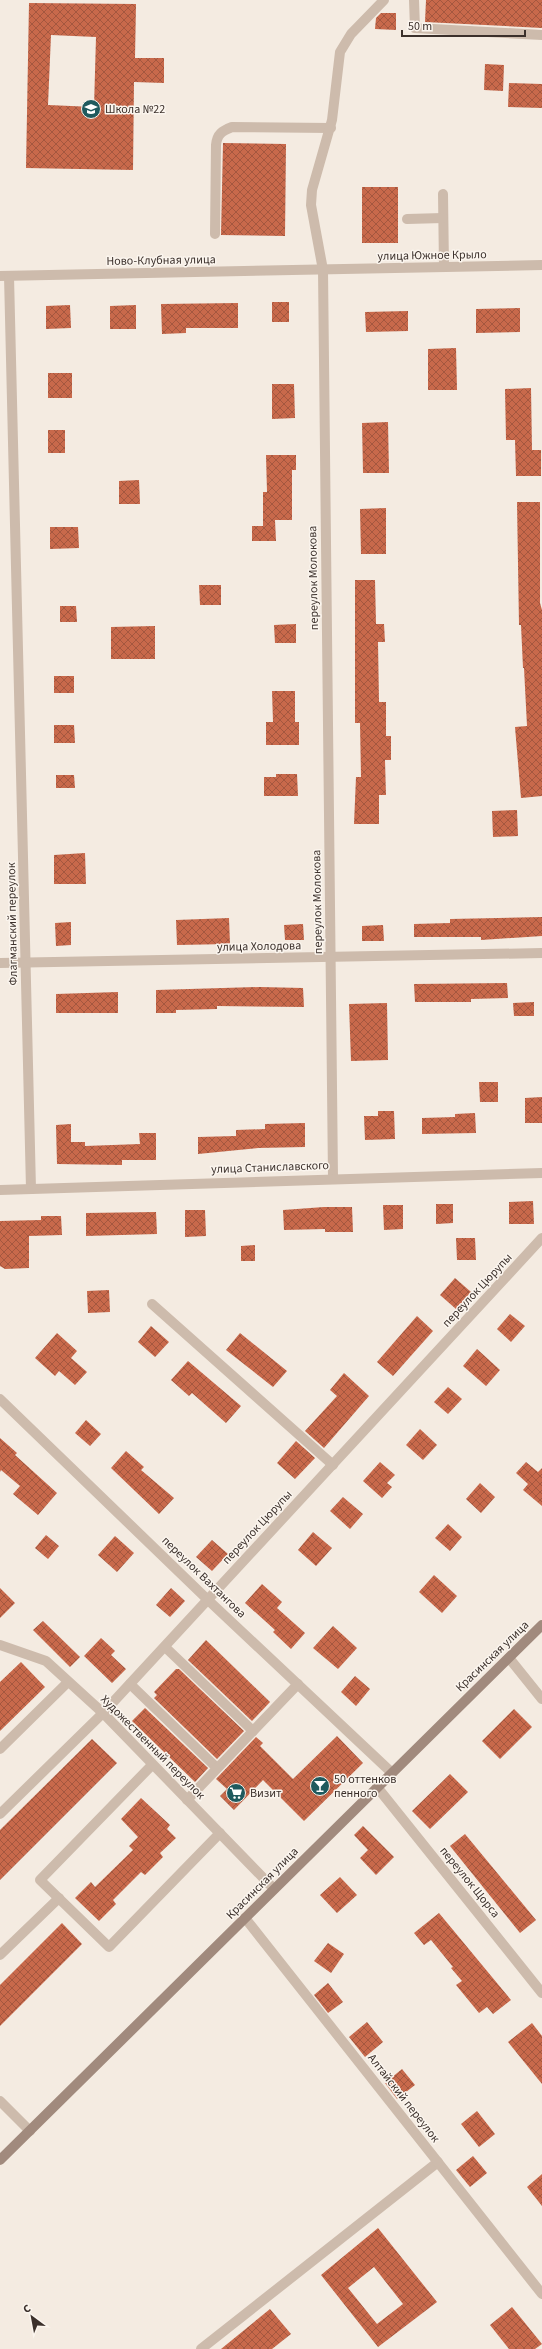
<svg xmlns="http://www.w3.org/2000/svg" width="542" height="2349" font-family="'Source Sans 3',sans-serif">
<defs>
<pattern id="building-cross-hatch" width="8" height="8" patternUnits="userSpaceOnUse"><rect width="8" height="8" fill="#c8694b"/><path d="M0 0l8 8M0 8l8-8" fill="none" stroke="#a4573f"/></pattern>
</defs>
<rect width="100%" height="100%" fill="#f4ebe1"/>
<g fill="url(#building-cross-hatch)" fill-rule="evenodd">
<polygon points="426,0 542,0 542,28 425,22"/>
<path d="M29,3L136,4L135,58H164V83L134,82L133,170L26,168ZM51,35L96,37L94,107L48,105Z"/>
<polygon points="381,13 396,13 396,30 375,29 376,18"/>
<polygon points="485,64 504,65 503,91 484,90"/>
<polygon points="509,83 542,84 542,108 508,107"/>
<polygon points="223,143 286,144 285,236 221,235"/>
<rect x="362" y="187" width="36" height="56"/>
<rect x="272" y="302" width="17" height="20"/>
<polygon points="238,303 238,328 186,328 186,333 162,334 161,304"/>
<polygon points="70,305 71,328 46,329 46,306"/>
<polygon points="136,305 136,329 110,329 110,306"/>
<polygon points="520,308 520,332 476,333 476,309"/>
<polygon points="408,311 408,331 366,332 365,312"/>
<polygon points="456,348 457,390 428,390 428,349"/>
<rect x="48" y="373" width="24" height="25"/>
<polygon points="272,384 294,384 295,418 272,419"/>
<polygon points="531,388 532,450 541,450 541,476 516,476 515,440 506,440 505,389"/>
<polygon points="388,422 389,473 363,473 362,423"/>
<rect x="48" y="430" width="17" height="23"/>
<polygon points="266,455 296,455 296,470 292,470 292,520 275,520 276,541 252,541 252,526 263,526 263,492 267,492"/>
<polygon points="139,480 140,504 119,504 119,481"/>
<polygon points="517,502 540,502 540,603 542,610 542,796 521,798 515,727 527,726 524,668 523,668 521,625 519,625"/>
<polygon points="386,508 386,554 361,554 360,509"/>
<polygon points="50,527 78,527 79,548 50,549"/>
<polygon points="355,580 375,580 376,624 384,624 385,642 378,642 379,702 386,702 386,736 391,736 391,760 385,760 386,795 379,795 379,824 354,824 356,777 361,777 360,723 355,723"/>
<polygon points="199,585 221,585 221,605 200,605"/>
<polygon points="60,606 76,606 77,622 60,622"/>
<polygon points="296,624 296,643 275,643 274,625"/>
<polygon points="155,626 155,659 111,659 111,627"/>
<rect x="54" y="676" width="20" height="17"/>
<polygon points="272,691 295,691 295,722 299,722 299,745 266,745 266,722 273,722"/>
<polygon points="54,725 74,725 75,743 54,743"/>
<polygon points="276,774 297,774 298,796 264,796 264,777 276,777"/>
<polygon points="56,775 74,775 75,788 56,788"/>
<polygon points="517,810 518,836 493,837 492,811"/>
<polygon points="85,853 86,884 54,884 54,855"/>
<polygon points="542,917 542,936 481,940 481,937 414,937 414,924 450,923 450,919"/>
<polygon points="229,918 230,944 177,945 176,920"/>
<polygon points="71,922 71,945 56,946 55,923"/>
<polygon points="303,924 304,940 285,940 284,925"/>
<polygon points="383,925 384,941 362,941 362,926"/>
<polygon points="507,983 508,998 471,999 471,1002 415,1002 414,984"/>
<polygon points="260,987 303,988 304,1007 217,1006 217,1009 176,1010 176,1013 156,1013 156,990"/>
<polygon points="118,992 118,1013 56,1013 56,994"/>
<polygon points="534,1002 534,1016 514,1016 513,1003"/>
<polygon points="387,1003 388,1060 351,1061 349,1004"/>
<polygon points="479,1082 498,1082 498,1102 480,1102"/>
<polygon points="542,1097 542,1123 525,1123 525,1098"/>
<polygon points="378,1111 394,1111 395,1139 365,1140 364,1116 378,1116"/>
<polygon points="475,1113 476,1133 422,1134 422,1118 455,1117 455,1114"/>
<polygon points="305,1123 305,1147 258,1148 198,1154 198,1137 236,1136 236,1130 265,1129 265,1124"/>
<polygon points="71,1124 71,1142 85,1142 85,1146 140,1144 139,1133 156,1133 156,1160 122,1160 122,1165 57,1164 56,1125"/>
<polygon points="533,1201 534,1224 509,1224 509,1202"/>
<polygon points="436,1204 453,1204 453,1223 436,1224"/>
<polygon points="383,1205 403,1205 403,1229 384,1230"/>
<polygon points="324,1207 352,1207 353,1232 325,1232 325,1229 284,1230 283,1210"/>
<polygon points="185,1210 205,1210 206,1236 185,1237"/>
<polygon points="156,1212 157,1234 86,1236 86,1213"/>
<polygon points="41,1216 61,1216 62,1235 29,1236 29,1268 5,1269 0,1266 0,1221 41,1220"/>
<polygon points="456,1238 475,1238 476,1260 457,1260"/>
<polygon points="255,1245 255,1261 241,1261 241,1246"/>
<polygon points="455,1278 471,1292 456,1309 440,1295"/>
<polygon points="109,1290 110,1312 88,1313 87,1291"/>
<polygon points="510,1314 525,1326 511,1342 497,1329"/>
<polygon points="417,1316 433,1331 393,1376 377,1362"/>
<polygon points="151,1326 169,1342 155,1357 138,1342"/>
<polygon points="57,1333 77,1351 71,1358 87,1372 75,1385 59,1371 55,1376 35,1358"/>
<polygon points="240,1333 287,1371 273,1387 226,1350"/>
<polygon points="477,1349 500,1370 486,1386 463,1366"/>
<polygon points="188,1361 241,1406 226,1423 192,1393 189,1396 171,1380"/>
<polygon points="344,1373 369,1396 324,1448 305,1431 337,1396 330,1390"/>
<polygon points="448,1387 462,1399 448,1414 434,1402"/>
<polygon points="86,1420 101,1434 90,1446 75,1433"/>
<polygon points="420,1429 437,1445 423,1460 406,1445"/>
<polygon points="0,1438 17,1453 15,1455 57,1493 38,1515 13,1494 20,1486 1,1470 0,1472"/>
<polygon points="296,1441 315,1458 295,1479 277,1463"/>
<polygon points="126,1451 144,1467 141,1470 174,1498 159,1514 111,1468"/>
<polygon points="380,1462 395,1475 387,1483 392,1487 382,1498 363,1481"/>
<polygon points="526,1462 538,1472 542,1468 542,1506 523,1490 528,1484 516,1473"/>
<polygon points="480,1483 495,1497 481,1513 466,1499"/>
<polygon points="343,1497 363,1514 350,1529 330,1511"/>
<polygon points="448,1524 462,1537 450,1551 435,1538"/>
<polygon points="313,1532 332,1548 316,1566 298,1550"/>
<polygon points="46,1535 59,1546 48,1559 35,1548"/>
<polygon points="115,1536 134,1553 117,1572 98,1555"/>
<polygon points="212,1540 228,1554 212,1571 196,1557"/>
<polygon points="434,1575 457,1596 442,1613 419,1592"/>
<polygon points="262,1584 282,1602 277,1608 305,1633 291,1649 273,1632 275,1630 245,1603"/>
<polygon points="0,1588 15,1603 0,1618"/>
<polygon points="171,1588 185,1601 170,1617 156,1605"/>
<polygon points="43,1621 80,1657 70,1667 33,1630"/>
<polygon points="333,1626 357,1648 338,1669 313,1648"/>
<polygon points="101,1638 115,1651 111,1655 126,1669 112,1683 84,1656"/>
<polygon points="206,1640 270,1702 252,1721 188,1660"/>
<polygon points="21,1662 45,1687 0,1731 0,1682"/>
<polygon points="176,1669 179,1669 244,1731 217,1759 154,1698 157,1695 154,1692"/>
<polygon points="355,1676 370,1689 356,1706 341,1692"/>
<polygon points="145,1708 208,1768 195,1782 132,1721"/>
<polygon points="514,1709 532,1727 500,1759 482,1741"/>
<polygon points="337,1736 363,1763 304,1821 263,1780 234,1810 220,1796 227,1789 216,1779 256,1737 263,1743 260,1746 293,1779"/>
<polygon points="92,1739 117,1763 0,1880 0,1830"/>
<polygon points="450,1774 468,1792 430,1829 412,1811"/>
<polygon points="141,1798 170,1825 167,1829 176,1838 160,1853 163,1857 145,1875 141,1872 113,1900 116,1904 99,1921 75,1898 91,1882 95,1887 133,1850 129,1846 138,1837 121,1819"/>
<polygon points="363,1826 394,1857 376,1875 360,1858 368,1850 354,1835"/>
<polygon points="465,1834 536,1920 520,1933 450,1846"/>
<polygon points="340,1877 357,1895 337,1913 320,1895"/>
<polygon points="439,1913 511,2000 493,2014 487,2007 479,2013 456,1985 462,1981 451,1968 453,1967 431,1940 424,1945 414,1933"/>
<polygon points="62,1923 82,1944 0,2026 0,1985"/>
<polygon points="328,1943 344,1954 331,1973 314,1961"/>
<polygon points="328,1983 343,2002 328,2013 314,1995"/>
<polygon points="367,2022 383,2042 365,2057 349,2037"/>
<polygon points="532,2023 542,2036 542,2084 508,2042"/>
<polygon points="402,2069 415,2085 397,2099 385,2083"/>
<polygon points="477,2111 495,2134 479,2147 461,2124"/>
<polygon points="473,2156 487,2173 470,2187 456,2170"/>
<polygon points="542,2174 542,2206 527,2187"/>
<path d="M378,2228L437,2302L378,2347L321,2275ZM374,2267L403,2304L377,2324L348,2288Z"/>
<polygon points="512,2307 542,2344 535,2349 509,2349 490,2325"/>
<polygon points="270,2309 291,2334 272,2349 221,2349"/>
</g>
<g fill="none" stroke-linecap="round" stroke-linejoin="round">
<g stroke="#cdbbac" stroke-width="10">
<polyline points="414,0 415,28 542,35"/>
<polyline points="443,194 444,267"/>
<polyline points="407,219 443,218"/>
<path d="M215,234L216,145C217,134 222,131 232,127L331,128"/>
<polyline points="165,1647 253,1731"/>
<polyline points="130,1684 217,1768"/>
<polyline points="0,1749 68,1682"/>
<polyline points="152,1765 40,1880 109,1947 220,1833"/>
<polyline points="187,1800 298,1684"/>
<polyline points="0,1814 103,1713"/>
<polyline points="0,1955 59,1898"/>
<polyline points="0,2101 30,2131"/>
<polyline points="201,2349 438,2162"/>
</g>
<g stroke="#cdbbac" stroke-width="10">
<polyline points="0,276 542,265"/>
<polyline points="9,276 31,1189"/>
<polyline points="0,963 542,953"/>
<polyline points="333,1178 323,270 311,205 312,190 332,120 340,52 351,34 384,0"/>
<polyline points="0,1190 542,1173"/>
<polyline points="152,1304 333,1465"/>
<polyline points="0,1399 208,1600 391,1772"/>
<polyline points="0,1645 46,1661 103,1713 274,1889"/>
<polyline points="509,1658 542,1699"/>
<polyline points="103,1713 542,1238"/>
<polyline points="377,1787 542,1993"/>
<polyline points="245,1918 542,2294"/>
</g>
<polyline stroke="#a18a7d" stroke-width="10" points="0,2160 542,1625"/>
</g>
<defs>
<g id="school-disc" transform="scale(1)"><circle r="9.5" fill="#1f5a5e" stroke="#fbf5ee"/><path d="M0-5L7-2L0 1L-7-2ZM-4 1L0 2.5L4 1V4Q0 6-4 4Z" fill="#fff"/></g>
<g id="bar-disc" transform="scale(1)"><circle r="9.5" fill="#1f5a5e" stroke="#fbf5ee"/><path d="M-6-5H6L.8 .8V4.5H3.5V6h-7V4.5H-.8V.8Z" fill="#fff"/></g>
<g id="supermarket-disc" transform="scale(1)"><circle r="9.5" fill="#1f5a5e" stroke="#fbf5ee"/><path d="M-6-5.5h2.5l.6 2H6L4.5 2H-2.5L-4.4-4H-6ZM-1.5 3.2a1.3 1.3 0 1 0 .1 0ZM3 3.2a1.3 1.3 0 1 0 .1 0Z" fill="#fff"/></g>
</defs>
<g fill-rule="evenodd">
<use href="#school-disc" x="91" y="109"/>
<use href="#bar-disc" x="320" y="1786"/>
<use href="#supermarket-disc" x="236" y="1793"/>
</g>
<g text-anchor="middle" stroke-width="3" stroke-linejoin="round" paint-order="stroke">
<g font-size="12" fill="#3b302b" stroke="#fbf5ee" text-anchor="start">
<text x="105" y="113">Школа №22</text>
<text x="334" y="1783">50 оттенков<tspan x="334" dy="14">пенного</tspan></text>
<text x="250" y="1797">Визит</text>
</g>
<g font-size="12" fill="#3b302b" stroke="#fbf5ee">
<text transform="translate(432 255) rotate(-1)" y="4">улица Южное Крыло</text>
<text transform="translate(161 260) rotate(-1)" y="4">Ново-Клубная улица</text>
<text transform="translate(313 578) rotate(-91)" y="4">переулок Молокова</text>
<text transform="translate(317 902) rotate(-91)" y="4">переулок Молокова</text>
<text transform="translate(12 924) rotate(-91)" y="4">Флагманский переулок</text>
<text transform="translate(259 946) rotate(-1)" y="4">улица Холодова</text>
<text transform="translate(270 1167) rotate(-2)" y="4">улица Станиславского</text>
<text transform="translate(477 1290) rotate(-47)" y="4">переулок Цюрупы</text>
<text transform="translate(257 1527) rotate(-47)" y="4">переулок Цюрупы</text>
<text transform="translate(204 1577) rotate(44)" y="4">переулок Вахтангова</text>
<text transform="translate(492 1656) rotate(-44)" y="4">Красинская улица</text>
<text transform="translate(153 1747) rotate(45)" y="4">Художественный переулок</text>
<text transform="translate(470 1882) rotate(51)" y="4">переулок Щорса</text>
<text transform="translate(262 1883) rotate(-45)" y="4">Красинская улица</text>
<text transform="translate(404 2098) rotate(52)" y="4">Алтайский переулок</text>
</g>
</g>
<g transform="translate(32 2317) rotate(328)" stroke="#fbf5ee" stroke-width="3" paint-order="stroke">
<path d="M0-3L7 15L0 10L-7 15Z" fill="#3b302b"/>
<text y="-6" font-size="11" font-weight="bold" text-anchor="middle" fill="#3b302b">С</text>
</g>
<path d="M402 30v6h123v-6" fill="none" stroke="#3b302b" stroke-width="2"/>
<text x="408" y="30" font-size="12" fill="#3b302b" stroke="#fbf5ee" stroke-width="3" paint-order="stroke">50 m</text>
</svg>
